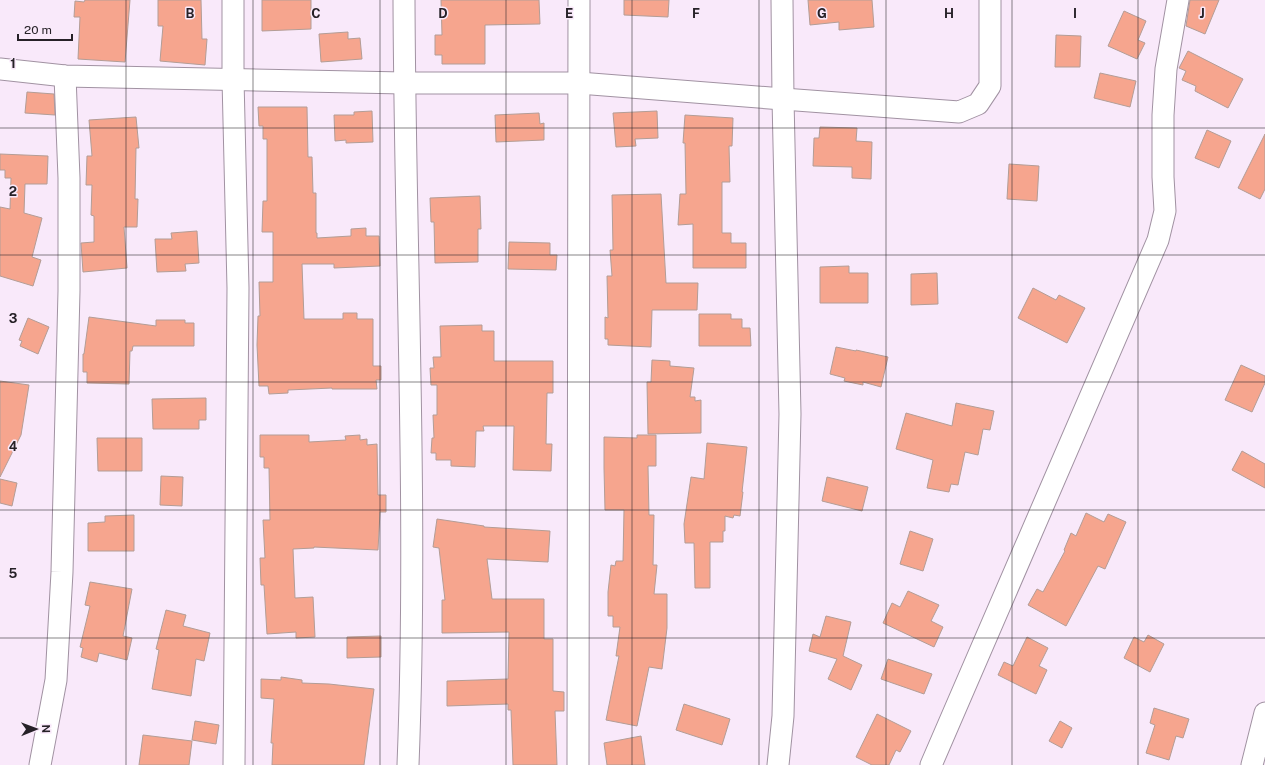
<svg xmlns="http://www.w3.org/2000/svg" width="1265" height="765" font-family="'Public Sans',sans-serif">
<rect width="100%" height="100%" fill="#f9e9fa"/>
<g fill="#f6a58e" stroke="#b39d96">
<polygon points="85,0 130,0 125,62 78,59 80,17 74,17 75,1 84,2"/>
<polygon points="158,0 201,0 202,39 207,39 205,65 160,61 163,26 158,26"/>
<polygon points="262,0 311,0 311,29 262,31"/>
<polygon points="441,0 539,0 540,24 485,25 485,64 442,64 442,55 435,55 435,35 442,35"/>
<polygon points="624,0 669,0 668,17 624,15"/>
<polygon points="808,0 872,0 874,27 839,30 839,22 810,25"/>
<polygon points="1190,0 1219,0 1205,34 1186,26"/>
<polygon points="1124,11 1146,21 1138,40 1145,43 1137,59 1108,46"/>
<polygon points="348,32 348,39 360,38 362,59 321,62 319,34"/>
<polygon points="1056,35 1081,36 1080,67 1055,67"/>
<polygon points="1188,51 1243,79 1228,108 1195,91 1196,86 1182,80 1186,71 1179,68"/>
<polygon points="1100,73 1136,81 1130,107 1094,98"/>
<polygon points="27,92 54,94 55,115 25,113"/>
<polygon points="258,107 307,107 308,157 312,157 313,193 316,193 316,233 317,233 317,238 351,236 351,229 366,228 366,236 379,236 380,266 334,268 334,264 302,264 304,319 343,319 343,313 357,313 357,319 373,319 373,366 381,366 381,380 376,380 377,389 332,389 332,388 288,390 288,393 269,394 268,386 259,386 257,345 258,316 260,316 259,282 273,282 273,232 262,232 263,201 267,201 267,139 263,139 263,126 259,126"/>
<polygon points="372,111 373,142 346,143 346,140 335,141 334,115 354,115 354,112"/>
<polygon points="657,111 658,138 635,139 636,146 616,147 613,113"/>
<polygon points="539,113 540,124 544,123 544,140 496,142 495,115"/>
<polygon points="685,115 733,118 732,146 729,146 730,182 722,182 722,233 731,233 731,243 746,243 746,268 693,268 693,224 678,225 680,194 686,194 685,143 683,143"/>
<polygon points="136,117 139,148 136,148 135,199 138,199 137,227 124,227 127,268 83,272 81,243 94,242 94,216 91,215 92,185 86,185 87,156 92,156 89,120"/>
<polygon points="820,127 857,128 856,141 872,142 871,179 852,178 852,167 813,166 814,138 819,138"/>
<polygon points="1207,130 1231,141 1219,168 1195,158"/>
<polygon points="1265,134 1265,189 1260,199 1238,188"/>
<polygon points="0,154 48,156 47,184 25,184 24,213 42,218 32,257 41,260 33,286 0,276 0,207 10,209 11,178 5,178 5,170 0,170"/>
<polygon points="1009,164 1039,166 1037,201 1007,199"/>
<polygon points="661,194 666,283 698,283 697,310 652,310 651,347 608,345 608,339 605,339 605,317 608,318 607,276 612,276 610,250 613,250 612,195"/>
<polygon points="480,196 481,229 478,229 478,262 435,263 434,222 431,222 430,198"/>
<polygon points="197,231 199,263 185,264 186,271 157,272 155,239 172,239 171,233"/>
<polygon points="509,242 550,243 550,255 557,255 556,270 508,269"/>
<polygon points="849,266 849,273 868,273 868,303 820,303 820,267"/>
<polygon points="937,273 938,304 911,305 911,274"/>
<polygon points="1033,288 1056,300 1059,295 1085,308 1067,343 1018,318"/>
<polygon points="699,314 731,314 731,319 742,319 742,328 750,328 751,346 699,346"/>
<polygon points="89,317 156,326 156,320 185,320 185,323 194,323 194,346 133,346 132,351 130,351 129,384 87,383 87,372 83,372 83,354 84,354"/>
<polygon points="28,318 49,327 38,354 20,346 22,341 19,340"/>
<polygon points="482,325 482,331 494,331 494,361 553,361 553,393 547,393 546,444 552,444 551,471 513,470 514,426 483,426 484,431 476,431 475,467 451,466 451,460 436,460 436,453 431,453 432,438 434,438 433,415 437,415 437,385 431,385 430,368 434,368 433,357 441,357 440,326"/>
<polygon points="836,347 856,351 856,350 888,357 881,387 863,382 863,385 844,381 845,378 830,374"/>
<polygon points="652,360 670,361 670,366 694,368 690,397 695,397 695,401 701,400 701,433 648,434 647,382 651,382"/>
<polygon points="1241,365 1265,376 1265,383 1252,412 1225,400"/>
<polygon points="0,381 29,385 21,435 0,477"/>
<polygon points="206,398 206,420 199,420 199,429 153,429 152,399"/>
<polygon points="956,403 994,411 990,430 983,429 978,455 965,452 958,485 951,484 949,492 927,488 933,460 896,449 906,413 952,426"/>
<polygon points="260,435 309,435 309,442 346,440 345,436 360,435 360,440 367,439 367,445 377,444 378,495 386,495 386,512 380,512 378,550 314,547 314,548 293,549 295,598 313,597 315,637 296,638 296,632 267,634 264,585 261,585 260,558 265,558 263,520 270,520 269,468 264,468 264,457 260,457"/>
<polygon points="637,435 656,435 656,466 648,466 649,515 654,515 653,565 657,565 654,594 667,594 667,628 662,669 649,667 637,726 606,720 619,656 616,656 620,627 613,627 613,616 608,616 608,592 611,565 615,566 616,561 623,561 624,510 605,510 604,468 604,437 637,438"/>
<polygon points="97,438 142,438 142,471 98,471"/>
<polygon points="707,443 747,447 742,492 743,492 740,516 734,515 733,518 725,516 725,531 723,531 723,542 710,542 710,588 695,588 694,543 685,543 684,524 691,477 704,479"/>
<polygon points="1242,451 1265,464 1265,488 1232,470"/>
<polygon points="161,476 183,477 182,506 160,505"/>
<polygon points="827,477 868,487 862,511 822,501"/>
<polygon points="0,479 17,483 12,506 0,503"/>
<polygon points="1086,513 1104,522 1108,514 1126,522 1105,569 1098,566 1066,626 1028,605 1037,589 1043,592 1065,551 1064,550 1071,533 1076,536"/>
<polygon points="134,515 134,551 88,551 88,523 105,522 105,516"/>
<polygon points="437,519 484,526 484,527 550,531 548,562 487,559 492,599 544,599 544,639 553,639 553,691 564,692 564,711 555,711 557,765 513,765 511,710 508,710 508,704 447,706 447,681 508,679 509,632 442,633 442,600 445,600 439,548 433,547"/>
<polygon points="910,531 933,539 923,571 900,564"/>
<polygon points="90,582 132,589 123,636 132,638 127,660 99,653 97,662 81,657 83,648 80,647 90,606 85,605"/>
<polygon points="908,591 939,605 931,621 943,627 934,647 883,623 892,603 900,607"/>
<polygon points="166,610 186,615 183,626 210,633 204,661 196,659 191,696 152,689 159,650 156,649"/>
<polygon points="826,616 851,622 843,656 862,665 851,690 828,679 837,659 809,651 813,634 820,637"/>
<polygon points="1148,635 1164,644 1150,672 1124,658 1134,637 1144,642"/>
<polygon points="381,636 381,657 347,658 347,637"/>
<polygon points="1027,637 1048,648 1039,666 1047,670 1036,694 998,675 1004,662 1013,666"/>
<polygon points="888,659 932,674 924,694 881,679"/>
<polygon points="281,677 302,680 302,683 329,684 374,689 364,765 272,765 273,743 271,743 274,699 261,698 261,679 281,680"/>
<polygon points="684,704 730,719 722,745 676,730"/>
<polygon points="1154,708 1189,719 1183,738 1176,736 1169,760 1146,753 1155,725 1150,723"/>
<polygon points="877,714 911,731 900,752 896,750 889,765 872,765 856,757"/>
<polygon points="195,721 219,725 216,744 192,740"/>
<polygon points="1060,721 1072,728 1062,748 1049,741"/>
<polygon points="143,735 192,741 189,765 139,765"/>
<polygon points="641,736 645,765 607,765 604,743"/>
</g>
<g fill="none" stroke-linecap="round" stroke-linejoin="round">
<g stroke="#a192a2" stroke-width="23">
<g id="street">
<polyline points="233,0 233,79 238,288 234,765"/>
<path d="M404,0C405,255 418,510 408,765"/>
<polyline points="0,69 65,76 404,83 579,83 783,99 959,112 978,104 990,86 990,0"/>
<polyline points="40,765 56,680 62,572 69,291 69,178 65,76"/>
<polyline points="578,765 579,0"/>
<polyline points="778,765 783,716 790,414 783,99 782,0"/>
<polyline points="931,765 1158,240 1165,211 1163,177 1163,115 1166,69 1178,0"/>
<polyline points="1252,765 1265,713"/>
</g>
</g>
<use href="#street" stroke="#fff" stroke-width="21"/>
</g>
<path fill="none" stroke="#262127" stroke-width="1" stroke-opacity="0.55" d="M126,0V765M253,0V765M380,0V765M506,0V765M632,0V765M759,0V765M886,0V765M1012,0V765M1138,0V765M0,128H1265M0,255H1265M0,382H1265M0,510H1265M0,638H1265"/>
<g font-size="13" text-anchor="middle" font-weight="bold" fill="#262127" stroke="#f9e9fa" stroke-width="3" stroke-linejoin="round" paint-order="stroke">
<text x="190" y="18">B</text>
<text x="316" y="18">C</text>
<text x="443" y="18">D</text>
<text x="569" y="18">E</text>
<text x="696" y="18">F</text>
<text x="822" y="18">G</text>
<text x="949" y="18">H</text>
<text x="1075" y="18">I</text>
<text x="1202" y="18">J</text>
<text x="13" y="68">1</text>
<text x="13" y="196">2</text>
<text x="13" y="323">3</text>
<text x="13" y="451">4</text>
<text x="13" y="578">5</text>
</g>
<g transform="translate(36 729) rotate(89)" stroke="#f9e9fa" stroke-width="3" paint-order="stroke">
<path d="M0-3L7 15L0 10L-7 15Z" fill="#262127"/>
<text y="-6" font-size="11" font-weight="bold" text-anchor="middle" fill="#262127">N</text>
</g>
<path d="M18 34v6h54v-6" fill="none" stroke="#262127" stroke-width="2"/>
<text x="24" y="34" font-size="12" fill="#262127" stroke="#f9e9fa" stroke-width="3" paint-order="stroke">20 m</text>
</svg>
